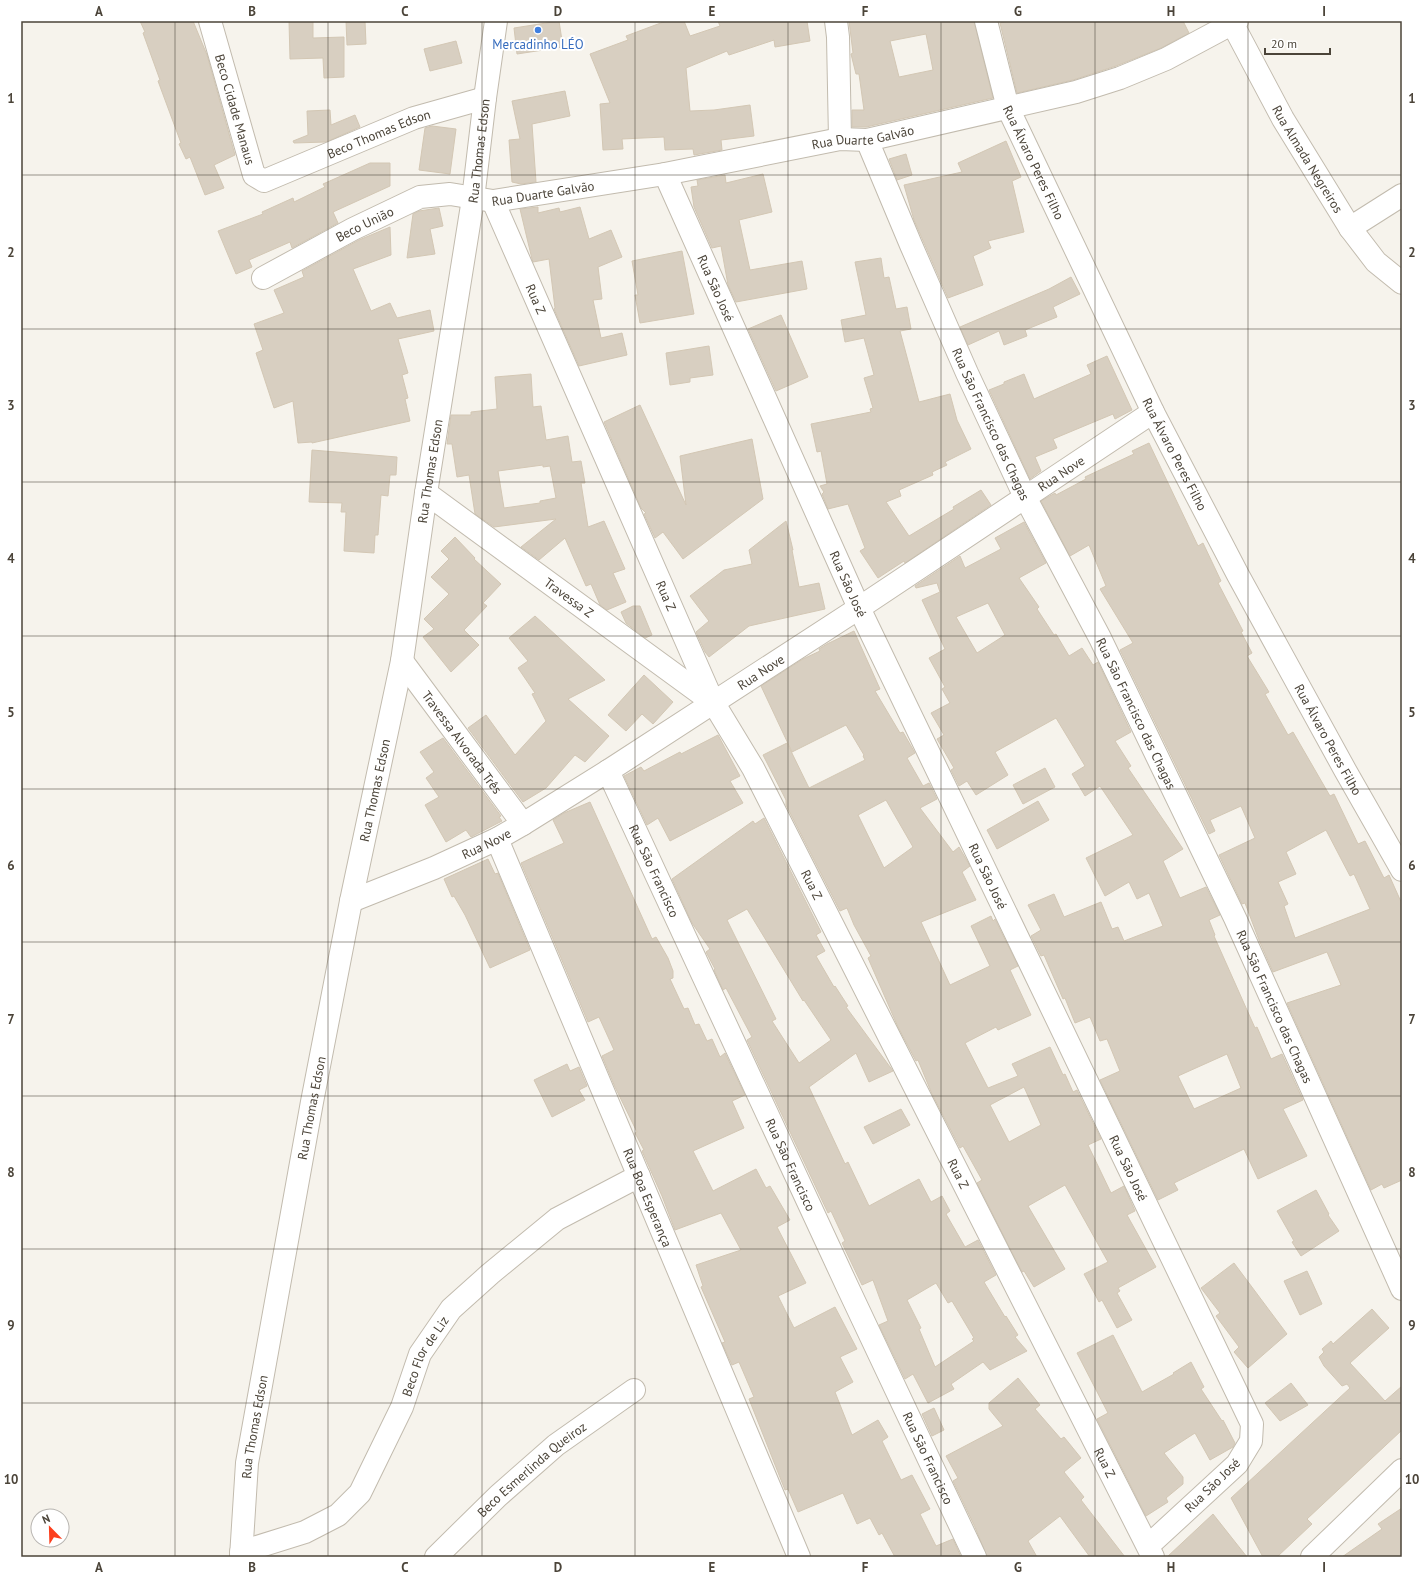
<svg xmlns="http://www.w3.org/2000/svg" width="1423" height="1578" font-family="'PT Sans',sans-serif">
<rect width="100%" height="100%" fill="#f6f3ec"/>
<g fill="#d8cfc1" stroke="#d3c7b4" fill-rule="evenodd">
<polygon points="140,21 193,21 207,55 235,155 214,165 224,188 205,195 190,157 186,159 179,144 181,143 158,81 160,80 143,33 145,32"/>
<polygon points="289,21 313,21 313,38 344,37 344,77 324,78 323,58 290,59"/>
<polygon points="346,21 365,21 366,44 347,45"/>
<polygon points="559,21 563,47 517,54 514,28"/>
<polygon points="666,21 684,21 690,36 720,26 718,21 807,21 810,41 775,47 774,40 729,55 727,51 686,68 690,111 714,110 750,105 754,136 721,140 722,150 694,155 693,149 665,150 664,137 622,139 623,149 603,150 600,104 610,103 590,54 628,40 626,36"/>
<path d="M849,21H974L993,98L866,127H852V110H864L859,74H856L851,54L853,53ZM926,34L933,70L899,77L890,41Z"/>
<polygon points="1008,21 1183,21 1189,33 1161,48 1116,66 1073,80 1017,93 1000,23"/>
<polygon points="456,41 462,63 430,71 424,49"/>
<polygon points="565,91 570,116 532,124 536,182 521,184 512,182 509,140 520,139 512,101"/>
<polygon points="330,110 331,125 355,115 360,127 326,142 294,143 293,141 308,135 307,111"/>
<polygon points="432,126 456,129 450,174 419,170 425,128"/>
<polygon points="1006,141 1021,177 1012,181 1024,232 988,241 991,248 973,256 983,285 948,298 914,220 904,185 962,172 958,163"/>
<polygon points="906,154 912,175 897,180 889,159"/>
<polygon points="370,163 390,163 390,186 333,212 338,223 292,248 290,242 249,260 252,267 236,274 218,231 263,214 262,212 293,198 294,202 325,187 323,184"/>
<polygon points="763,174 772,212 739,220 750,270 802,261 807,289 736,302 728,285 721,246 712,248 694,207 691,187 698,186 697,180 725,175 726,183"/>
<polygon points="538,207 538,213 559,208 560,212 580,207 589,239 611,230 622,257 598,267 602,299 593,300 601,338 622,333 627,355 579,366 554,309 555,308 549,259 533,262 532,259 520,209"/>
<polygon points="439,208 443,226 430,229 435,254 407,258 413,214 419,211"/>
<polygon points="390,227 391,255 353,269 371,311 390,303 397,318 430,310 434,331 398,339 408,373 402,375 408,398 405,399 410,421 312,443 312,442 298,443 293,401 274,408 256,353 263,350 254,324 284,313 274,290 304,277 302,271 359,240"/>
<polygon points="682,251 694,314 640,323 635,295 638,295 632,261"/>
<polygon points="881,258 884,278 889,277 896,309 907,307 911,329 900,331 919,402 950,394 957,420 971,449 945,462 947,465 932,472 933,475 899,490 901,496 886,502 909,536 954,509 953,507 981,490 991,505 905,563 904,561 878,578 860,551 865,548 848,504 828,509 822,494 824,492 820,486 827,484 821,451 817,452 811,424 871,412 870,409 873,408 864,378 874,375 864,338 845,342 841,320 866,315 855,262"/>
<polygon points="1071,277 1080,294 1053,307 1057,317 1025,330 1027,336 1004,345 999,331 968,345 960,327 1049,289"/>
<polygon points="781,315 808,377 776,391 748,329"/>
<polygon points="709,346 713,375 690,378 690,382 670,385 666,353"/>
<polygon points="1107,356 1132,410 1115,419 1113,414 1053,439 1057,448 1035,457 1041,471 1030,479 989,390 1004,384 1004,382 1024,374 1034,399 1091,374 1087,365"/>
<path d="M531,374L533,407L541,406L546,440L568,436L572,462L581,461L585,483H581L588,527L604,521L625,569L613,573L626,602L607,610L600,605L591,584L586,586L565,538L539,560L521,547L556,519L494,527L475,514L469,475L457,477L452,444H447L451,415H471V412L497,409L495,377ZM543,465V467L550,466L556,498L540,501V503L504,508L498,471Z"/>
<polygon points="640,405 686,505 680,456 752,439 763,499 683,559 663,532 655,538 644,514 646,513 641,508 604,422"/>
<path d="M1149,443L1198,546L1203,543L1221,581L1218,583L1243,631L1241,632L1252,653L1247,656L1269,692L1265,694L1288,735L1293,732L1330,796L1334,794L1358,844L1365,841L1384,878L1389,875L1402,904V1180L1384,1188L1382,1184L1371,1190L1287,1003L1341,985L1327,952L1273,972L1259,940L1245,903L1242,904L1219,855L1255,838L1241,806L1210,820L1215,831L1209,834L1120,650L1133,643L1100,589L1106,586L1089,545L1070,556L1041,501L1055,493L1056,495L1086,479L1085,477L1134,454L1132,451ZM1326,830L1350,876L1354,874L1370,909L1295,938L1284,906L1288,904L1278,882L1296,874L1286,852Z"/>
<polygon points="312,450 397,457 396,475 390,475 388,496 381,495 378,535 375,535 374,553 344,551 346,512 341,512 342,503 309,502"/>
<polygon points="786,521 793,550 792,550 799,587 819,583 825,609 749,626 709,657 705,652 696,632 709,621 690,596 724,570 752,564 749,550"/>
<path d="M1024,522L1046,563L1019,578L1039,607L1037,609L1054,635L1056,634L1069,656L1082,648L1093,665L1098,662L1131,732L1115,741L1131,766L1128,768L1183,849L1163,861L1180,898L1206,887L1220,915L1209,920L1215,935L1214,936L1255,1028L1257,1027L1271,1059L1282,1054L1303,1100L1283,1109L1307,1156L1258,1179L1244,1149L1174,1183L1178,1190L1158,1200L1100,1080L1120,1071L1107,1039L1100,1041L1090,1017L1075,1023L1065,998L1063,999L1044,955L1041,956L1031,936L1041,930L1028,905L1054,894L1064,917L1101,902L1112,929L1118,927L1124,941L1163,926L1149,893L1137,899L1129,882L1105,896L1086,858L1133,835L1100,786L1085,796L1072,774L1085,766L1056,718L995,752L1008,775L976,795L967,781L959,786L951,770L954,768L937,739L944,735L931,713L950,703L942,689L945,687L929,658L945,649L922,600L940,592L937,583L916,588L915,586L960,556L965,568L1001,549L995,538ZM988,603L1005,635L977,653L956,617ZM1227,1054L1241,1088L1194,1109L1178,1076Z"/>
<polygon points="455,537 475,558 474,559 501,584 483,603 487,606 464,630 479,645 451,672 423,637 434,629 424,619 449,594 431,577 449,559 441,551"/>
<polygon points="633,606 640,606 652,635 645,638 626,623 621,612"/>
<polygon points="535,616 605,680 568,699 609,736 585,762 575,755 546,788 523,802 468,728 486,715 515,755 546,721 532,694 535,693 518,668 528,661 509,638"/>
<path d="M854,631L880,689L875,691L900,733L903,732L915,753L907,758L923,786L929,783L937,799L920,808L953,852L959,847L970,866L962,872L976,900L921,922L950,985L990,966L971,926L991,916L993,921L995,919L1018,966L1010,970L1031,1015L998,1030L996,1027L965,1043L988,1088L1018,1076L1012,1064L1050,1047L1063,1075L1065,1074L1073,1092L1077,1090L1101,1139L1088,1145L1111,1193L1124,1186L1135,1211L1127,1215L1156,1267L1118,1288L1120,1291L1117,1293L1132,1320L1117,1328L1102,1300L1099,1302L1084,1274L1108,1262L1065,1185L1028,1206L1065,1269L1034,1287L1024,1271L1022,1272L977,1183L982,1180L963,1146L960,1148L932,1094L918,1060L916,1061L898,1027L868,958L871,956L854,925L847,908L840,911L786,805V800L763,755L787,743L809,788L865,760L863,756L864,755L846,725L792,752L761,686L803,659L820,651L819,649L827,644ZM886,800L913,847L884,868L858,815ZM1024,1087L1041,1125L1009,1142L990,1105Z"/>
<polygon points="644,675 673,702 653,724 642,714 626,731 608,715"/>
<polygon points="718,735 740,776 730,781 743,803 670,841 658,818 647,825 624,776 641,767 644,771 680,752 681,754"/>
<polygon points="443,738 501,816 499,817 502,821 471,837 466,830 446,842 425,805 439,797 426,778 434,772 420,752"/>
<polygon points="1045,768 1055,787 1023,804 1013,785"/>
<polygon points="1038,801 1049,820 997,849 987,830"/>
<polygon points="590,802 652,939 656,937 668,958 673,971 673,978 670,979 684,1009 688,1008 695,1025 699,1024 707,1041 712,1039 720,1057 725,1053 745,1095 732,1101 744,1128 693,1151 713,1191 756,1169 766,1188 770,1186 790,1220 777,1227 806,1283 778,1296 794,1328 835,1307 857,1349 840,1357 853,1382 835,1392 852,1435 878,1420 888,1437 882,1441 901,1480 912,1475 930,1509 920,1514 936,1546 953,1539 961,1557 895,1557 882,1533 879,1535 870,1518 857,1524 843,1493 798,1512 788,1489 785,1490 749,1399 754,1397 739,1362 732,1365 722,1343 725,1342 701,1287 703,1286 696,1265 741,1250 721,1213 675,1230 662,1196 642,1151 644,1150 635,1133 637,1132 615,1087 602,1056 614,1050 599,1017 588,1022 521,863 564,843 553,820 564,813"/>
<path d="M764,818L821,932L816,935L825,951L816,956L834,987L835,986L848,1006L846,1007L893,1071L869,1082L856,1053L809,1087L845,1164L848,1162L869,1206L919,1179L931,1202L942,1196L950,1211L946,1214L965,1247L978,1240L996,1275L984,1282L1005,1317L1006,1316L1018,1335L1015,1337L1027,1351L990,1370L983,1362L951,1384L954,1389L928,1403L913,1374L905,1379L879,1325L888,1321L873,1280L862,1285L842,1243L845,1241L831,1211L828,1213L747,1040L752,1037L726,988L723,990L714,970L715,969L706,952L710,949L692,923L672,879L753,821L755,824ZM747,909L803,1001L804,1000L831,1040L799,1063L772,1021L776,1019L727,920ZM936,1283L948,1303L952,1301L974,1338L972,1339L974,1341L935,1367L919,1329L921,1328L907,1300Z"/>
<polygon points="488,859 495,874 498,873 530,950 490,968 465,915 454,896 452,897 444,879"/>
<polygon points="567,1064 570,1071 579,1067 587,1086 579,1090 585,1100 552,1117 534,1080"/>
<polygon points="901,1109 910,1125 873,1144 864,1127"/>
<polygon points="1316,1190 1329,1214 1328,1215 1339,1231 1301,1256 1292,1242 1294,1241 1277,1211"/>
<polygon points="1234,1263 1287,1334 1248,1368 1234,1352 1239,1347 1216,1316 1220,1313 1201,1288"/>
<polygon points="1307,1271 1322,1304 1300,1315 1284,1281"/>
<polygon points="1372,1309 1389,1328 1350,1363 1385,1401 1402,1386 1402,1430 1307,1519 1312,1524 1277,1557 1263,1557 1231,1498 1350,1388 1347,1384 1342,1386 1324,1366 1319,1357 1324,1352 1322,1349 1331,1341 1333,1344"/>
<polygon points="1113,1335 1142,1392 1174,1374 1173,1373 1191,1362 1204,1387 1201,1389 1222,1421 1223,1420 1235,1443 1233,1447 1210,1460 1195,1433 1164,1453 1183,1477 1183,1484 1166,1498 1168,1502 1146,1516 1097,1419 1108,1413 1077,1353"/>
<polygon points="1018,1378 1040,1405 1035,1409 1061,1439 1064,1437 1081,1458 1064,1472 1084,1497 1081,1500 1125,1557 1090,1557 1060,1516 1028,1541 1037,1557 987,1557 975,1527 953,1481 958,1478 946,1456 1003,1426 989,1409 989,1403"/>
<polygon points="1291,1383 1308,1405 1280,1421 1265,1403"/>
<polygon points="934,1408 944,1430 932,1436 922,1414"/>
<polygon points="1402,1508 1402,1557 1342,1557 1382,1529 1378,1524"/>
<polygon points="1213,1514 1247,1557 1167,1557"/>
</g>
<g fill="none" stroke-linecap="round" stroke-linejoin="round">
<g stroke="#c2bbae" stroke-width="24">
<g id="minor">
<path id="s1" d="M210,21L254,175L264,181L414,118L485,98"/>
<polyline points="836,21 838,37 840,139"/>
<path id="s2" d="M986,21L1008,108L1153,412L1238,575L1345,770L1402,870"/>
<path id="s3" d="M1231,21L1283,119L1350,228L1376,262L1402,283"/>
<path id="s4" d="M867,140L911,245L967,373L1025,497L1100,638L1235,918L1402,1289"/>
<path id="s5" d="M665,174L859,608L1252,1424L1251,1441L1237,1464L1148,1546"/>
<path id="s6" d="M493,201L713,702L753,768L1153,1557"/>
<polyline points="1350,228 1402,195"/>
<path id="s7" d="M263,278L353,229L420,197L450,194L493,201L665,174L840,139L867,140L1076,92L1120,78L1166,59L1237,21"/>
<path id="s8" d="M426,493L711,701"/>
<path id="s9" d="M402,661L523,824"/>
<path id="s10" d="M608,771L848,1288L975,1557"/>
<path id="s11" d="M497,839L799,1557"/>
<path id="s12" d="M351,901L434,868L497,839L523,824L608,771L859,608L1153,412"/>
<path id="s13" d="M241,1552L305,1532L338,1515L360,1493L402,1407L420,1354L451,1309L490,1274L557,1219L639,1176"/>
<path id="s14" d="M241,1557L247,1463L312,1102L351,901L402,661L426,493L473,199L485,98L496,21"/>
<path id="s15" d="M436,1557L498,1496L556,1445L634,1390"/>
<polyline points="1312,1557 1402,1470"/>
</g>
</g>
<use href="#minor" stroke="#fff" stroke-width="22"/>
</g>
<path fill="none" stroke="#4b4439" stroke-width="1" stroke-opacity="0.55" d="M175,21V1557M328,21V1557M482,21V1557M635,21V1557M788,21V1557M941,21V1557M1095,21V1557M1248,21V1557M21,175H1402M21,329H1402M21,482H1402M21,636H1402M21,789H1402M21,942H1402M21,1096H1402M21,1249H1402M21,1403H1402"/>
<circle fill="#3f7fe0" stroke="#fff" stroke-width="1.5" cx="538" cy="30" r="4"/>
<g text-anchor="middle" stroke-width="4" stroke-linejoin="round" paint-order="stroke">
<g font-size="13" fill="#366cbe" stroke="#fff">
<text x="538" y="49">Mercadinho LÉO</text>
</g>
<g font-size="13" fill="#4b4439" stroke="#fff">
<text dy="5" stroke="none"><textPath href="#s1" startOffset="92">Beco Cidade Manaus</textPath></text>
<text dy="5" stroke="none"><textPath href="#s1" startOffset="296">Beco Thomas Edson</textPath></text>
<text dy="5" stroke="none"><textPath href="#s7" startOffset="626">Rua Duarte Galvão</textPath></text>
<text dy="5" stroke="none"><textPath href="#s14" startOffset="1427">Rua Thomas Edson</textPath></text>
<text dy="5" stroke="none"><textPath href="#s3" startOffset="158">Rua Almada Negreiros</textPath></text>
<text dy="5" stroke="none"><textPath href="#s2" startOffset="150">Rua Álvaro Peres Filho</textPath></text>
<text dy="5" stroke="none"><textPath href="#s7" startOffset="301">Rua Duarte Galvão</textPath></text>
<text dy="5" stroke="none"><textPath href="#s7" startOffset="115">Beco União</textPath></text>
<text dy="5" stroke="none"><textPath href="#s5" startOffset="125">Rua São José</textPath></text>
<text dy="5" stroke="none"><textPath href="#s6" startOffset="107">Rua Z</textPath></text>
<text dy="5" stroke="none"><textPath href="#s4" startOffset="310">Rua São Francisco das Chagas</textPath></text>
<text dy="5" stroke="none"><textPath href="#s2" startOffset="474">Rua Álvaro Peres Filho</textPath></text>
<text dy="5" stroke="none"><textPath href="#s14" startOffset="1103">Rua Thomas Edson</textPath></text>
<text dy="5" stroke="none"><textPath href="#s12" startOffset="831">Rua Nove</textPath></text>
<text dy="5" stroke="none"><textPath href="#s5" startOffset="449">Rua São José</textPath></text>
<text dy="5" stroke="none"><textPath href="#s6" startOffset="431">Rua Z</textPath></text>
<text dy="5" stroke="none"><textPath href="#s8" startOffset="177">Travessa Z</textPath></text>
<text dy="5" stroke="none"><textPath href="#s12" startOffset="471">Rua Nove</textPath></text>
<text dy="5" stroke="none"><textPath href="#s4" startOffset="634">Rua São Francisco das Chagas</textPath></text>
<text dy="5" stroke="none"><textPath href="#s2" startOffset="798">Rua Álvaro Peres Filho</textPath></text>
<text dy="5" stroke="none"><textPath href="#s9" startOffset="101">Travessa Alvorada Três</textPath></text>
<text dy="5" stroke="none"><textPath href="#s14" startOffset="779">Rua Thomas Edson</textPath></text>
<text dy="5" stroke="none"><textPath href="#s12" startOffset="147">Rua Nove</textPath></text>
<text dy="5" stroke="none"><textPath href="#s10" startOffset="110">Rua São Francisco</textPath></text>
<text dy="5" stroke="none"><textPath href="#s5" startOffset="773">Rua São José</textPath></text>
<text dy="5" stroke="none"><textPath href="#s6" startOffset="755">Rua Z</textPath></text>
<text dy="5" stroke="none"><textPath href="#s4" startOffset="958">Rua São Francisco das Chagas</textPath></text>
<text dy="5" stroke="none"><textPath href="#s14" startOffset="455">Rua Thomas Edson</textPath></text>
<text dy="5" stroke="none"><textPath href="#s10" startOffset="434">Rua São Francisco</textPath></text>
<text dy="5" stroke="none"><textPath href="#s5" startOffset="1097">Rua São José</textPath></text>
<text dy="5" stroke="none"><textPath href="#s6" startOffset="1079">Rua Z</textPath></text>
<text dy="5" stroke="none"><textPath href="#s11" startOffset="389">Rua Boa Esperança</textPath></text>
<text dy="5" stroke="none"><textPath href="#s13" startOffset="287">Beco Flor de Liz</textPath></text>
<text dy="5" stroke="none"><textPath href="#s14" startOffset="131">Rua Thomas Edson</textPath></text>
<text dy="5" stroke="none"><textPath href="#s10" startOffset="758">Rua São Francisco</textPath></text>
<text dy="5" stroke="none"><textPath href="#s6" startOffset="1403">Rua Z</textPath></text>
<text dy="5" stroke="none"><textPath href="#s15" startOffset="130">Beco Esmerlinda Queiroz</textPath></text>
<text transform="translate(1212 1485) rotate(-44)" y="5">Rua São José</text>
</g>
</g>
<rect width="1423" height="1578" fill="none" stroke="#ffffff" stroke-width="44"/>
<g transform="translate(50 1528) rotate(337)"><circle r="19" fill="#ffffff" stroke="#b7b4b0"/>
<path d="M0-3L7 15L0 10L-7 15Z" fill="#fc3f1d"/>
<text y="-6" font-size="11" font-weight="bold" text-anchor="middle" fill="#4b4439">N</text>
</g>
<path d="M1265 48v6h65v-6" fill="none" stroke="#4b4439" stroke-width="2"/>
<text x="1271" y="48" font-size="12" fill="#4b4439" stroke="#ffffff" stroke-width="3" paint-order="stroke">20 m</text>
<rect x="22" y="22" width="1379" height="1534" fill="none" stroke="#4b4439" stroke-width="1.5"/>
<g font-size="13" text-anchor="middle" font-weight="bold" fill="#4b4439">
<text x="99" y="16">A</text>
<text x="252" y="16">B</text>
<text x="405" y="16">C</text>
<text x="558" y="16">D</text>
<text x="712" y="16">E</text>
<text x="865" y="16">F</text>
<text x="1018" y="16">G</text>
<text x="1171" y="16">H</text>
<text x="1324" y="16">I</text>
<text x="11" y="103">1</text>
<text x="1412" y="103">1</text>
<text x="11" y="257">2</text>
<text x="1412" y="257">2</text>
<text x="11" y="410">3</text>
<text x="1412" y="410">3</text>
<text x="11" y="563">4</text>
<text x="1412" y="563">4</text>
<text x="11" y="717">5</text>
<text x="1412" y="717">5</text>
<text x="11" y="870">6</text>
<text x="1412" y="870">6</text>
<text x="11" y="1024">7</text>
<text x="1412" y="1024">7</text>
<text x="11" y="1177">8</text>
<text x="1412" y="1177">8</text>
<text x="11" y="1330">9</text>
<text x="1412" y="1330">9</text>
<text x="11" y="1484">10</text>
<text x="1412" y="1484">10</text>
<text x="99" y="1572">A</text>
<text x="252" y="1572">B</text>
<text x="405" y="1572">C</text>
<text x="558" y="1572">D</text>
<text x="712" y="1572">E</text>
<text x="865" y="1572">F</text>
<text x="1018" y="1572">G</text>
<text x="1171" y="1572">H</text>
<text x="1324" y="1572">I</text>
</g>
</svg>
